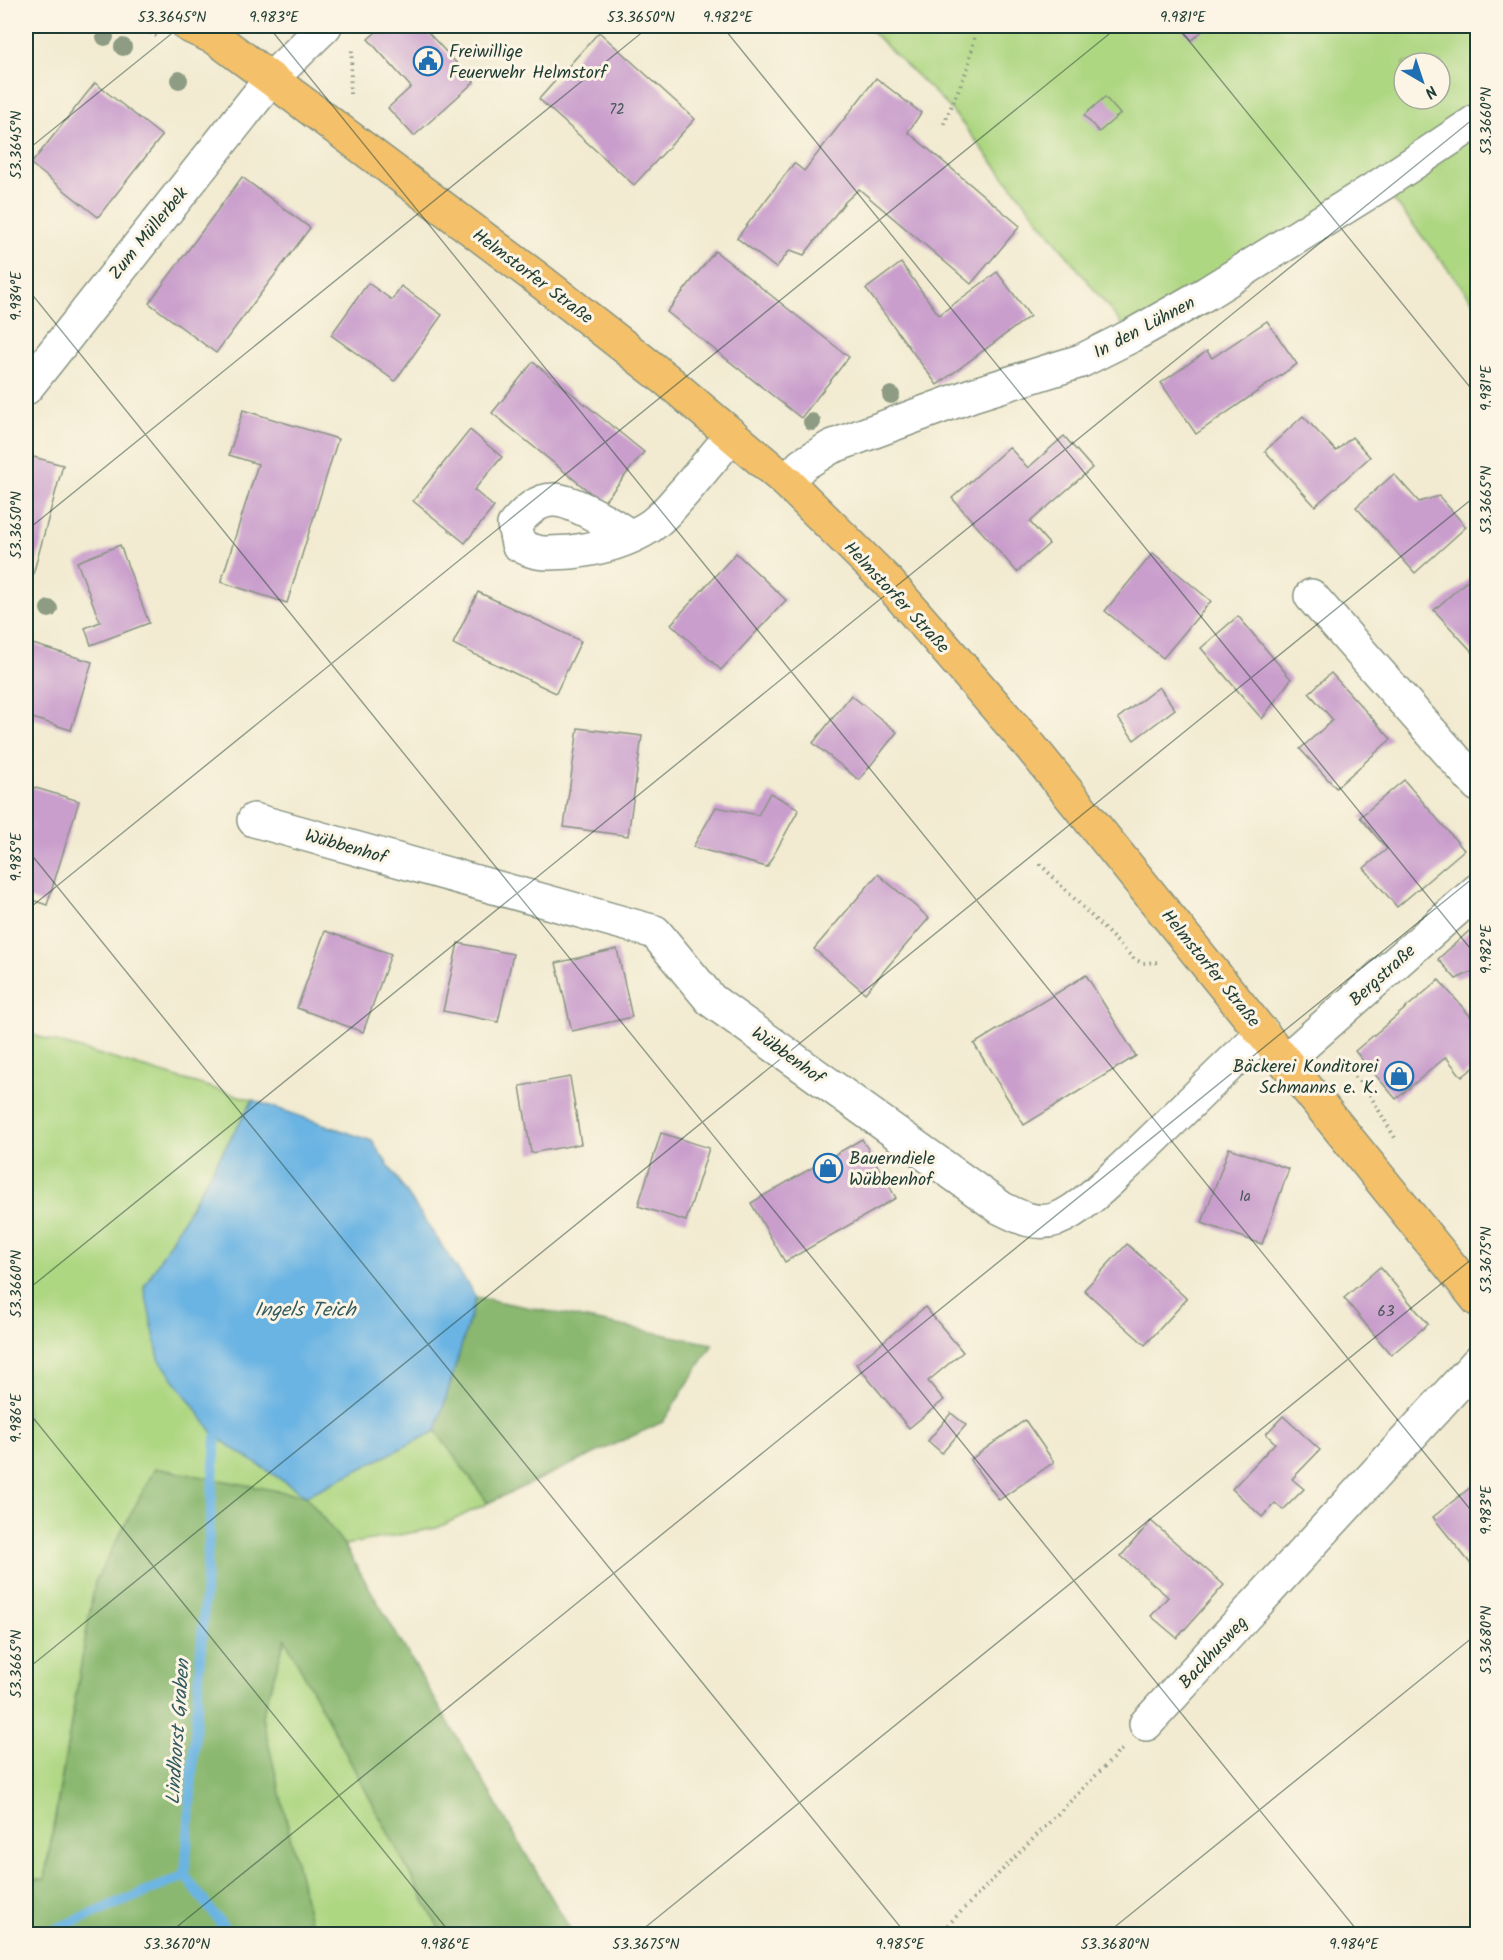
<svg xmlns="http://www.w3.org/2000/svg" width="1503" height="1960" font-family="Kalam,sans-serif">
<rect width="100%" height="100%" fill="#fcf5e5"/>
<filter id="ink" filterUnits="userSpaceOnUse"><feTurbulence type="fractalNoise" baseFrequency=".0167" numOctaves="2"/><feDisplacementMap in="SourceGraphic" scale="12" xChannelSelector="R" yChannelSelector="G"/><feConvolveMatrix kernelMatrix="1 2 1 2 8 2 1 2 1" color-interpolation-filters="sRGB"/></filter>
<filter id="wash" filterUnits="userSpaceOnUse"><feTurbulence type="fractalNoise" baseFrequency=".008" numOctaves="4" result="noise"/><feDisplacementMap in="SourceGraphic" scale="24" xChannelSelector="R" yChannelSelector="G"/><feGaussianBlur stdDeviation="1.35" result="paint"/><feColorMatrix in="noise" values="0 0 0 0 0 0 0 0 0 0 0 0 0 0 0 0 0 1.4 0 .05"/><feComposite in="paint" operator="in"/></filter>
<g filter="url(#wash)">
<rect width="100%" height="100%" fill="#f2ebd1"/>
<g fill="#aed782" stroke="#668a5b" stroke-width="1.5" fill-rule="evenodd">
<path d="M866,26H1477V306L1381,184L1131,336L949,107ZM1404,63H1440V99H1404Z"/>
<polygon points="26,1033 253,1100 144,1287 306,1496 436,1431 488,1503 437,1528 344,1545 305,1496 95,1582 44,1880 26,1879"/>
<polygon points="285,1639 442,1934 313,1934 262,1716"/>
</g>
<g fill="#8ab870" stroke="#547a52" stroke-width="1.5">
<polygon points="476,1297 713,1344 663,1422 488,1503 436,1431"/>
<polygon points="155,1468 306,1496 344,1545 573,1934 442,1934 285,1639 262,1716 313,1934 26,1934 26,1879 45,1879 95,1582"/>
</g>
<polygon fill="#6ab4e3" stroke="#44788c" stroke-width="1.5" points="253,1100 372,1141 476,1297 436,1431 306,1496 216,1437 159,1359 144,1287"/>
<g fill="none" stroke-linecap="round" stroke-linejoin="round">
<g stroke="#6ab4e3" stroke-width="10">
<polyline points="185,1876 229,1934"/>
<polyline points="43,1934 185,1876 216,1437"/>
</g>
</g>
<g id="blocks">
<g fill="#c99ecc">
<polygon points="383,26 422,26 474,82 414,136 388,108 411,87 368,39"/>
<polygon points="1179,26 1208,26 1192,40"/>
<polygon points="599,32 695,119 634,185 539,99"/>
<polygon points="876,78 921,113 908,132 1020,226 971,284 859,189 845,202 804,255 790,250 776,268 737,238 794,163 804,171"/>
<polygon points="95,83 162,136 98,217 31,164"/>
<polygon points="1105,97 1120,114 1099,132 1084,115"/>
<polygon points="242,177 310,228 216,353 149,303"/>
<polygon points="715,251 849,357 801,418 667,312"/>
<polygon points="901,263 939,315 997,272 1030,316 937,385 866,289"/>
<polygon points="368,283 392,300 401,286 442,315 395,381 331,335"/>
<polygon points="1267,321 1297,364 1196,434 1161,383 1207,351 1212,358"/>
<polygon points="533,362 644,452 603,503 492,413"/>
<polygon points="243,410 338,439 287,603 221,582 258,464 229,455"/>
<polygon points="1303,416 1336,451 1352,437 1370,457 1315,506 1265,451"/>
<polygon points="470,430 502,457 474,490 494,507 465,543 413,501"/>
<polygon points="1064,436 1092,468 1030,522 1049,544 1017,572 952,498 1009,447 1028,468"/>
<polygon points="26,455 63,465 26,600"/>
<polygon points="1394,474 1419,502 1439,496 1466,527 1415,573 1356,507"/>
<polygon points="120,545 149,623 91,645 85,628 100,622 77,562"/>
<polygon points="736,553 786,600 721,670 671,624"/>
<polygon points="1153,553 1211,601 1163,658 1105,611"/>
<polygon points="1478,571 1478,658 1434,610"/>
<polygon points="478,592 581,641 556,693 453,644"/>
<polygon points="1238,616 1291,679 1262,719 1201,648"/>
<polygon points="26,642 92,662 71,730 26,716"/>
<polygon points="1331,673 1391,739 1336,788 1300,749 1333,720 1309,693"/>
<polygon points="1159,687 1175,709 1134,740 1118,718"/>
<polygon points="851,695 897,732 859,780 813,743"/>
<polygon points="578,728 642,736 628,836 564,827"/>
<polygon points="1404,780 1464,850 1397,907 1364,868 1387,849 1360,817"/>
<polygon points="26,785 79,801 47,905 26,898"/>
<polygon points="770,793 799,809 767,867 693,847 716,807 758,815"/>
<polygon points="878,874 929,918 865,993 814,949"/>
<polygon points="1478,923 1478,969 1456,979 1438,959"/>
<polygon points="325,931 391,954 363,1032 297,1008"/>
<polygon points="458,943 513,954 498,1022 443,1011"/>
<polygon points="617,949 632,1017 572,1031 556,963"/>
<polygon points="1086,975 1136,1056 1024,1125 974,1044"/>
<polygon points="1439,980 1478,1025 1478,1064 1462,1077 1446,1057 1396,1099 1355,1051"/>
<polygon points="570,1077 581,1144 531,1153 520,1086"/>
<polygon points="661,1133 709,1148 686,1221 638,1206"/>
<polygon points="862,1139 896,1198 785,1262 751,1203"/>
<polygon points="1229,1148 1289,1169 1262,1244 1202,1223"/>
<polygon points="1127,1244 1187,1299 1145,1345 1084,1290"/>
<polygon points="1380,1267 1428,1324 1391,1355 1344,1298"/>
<polygon points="925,1307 963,1352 928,1381 944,1400 909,1428 856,1364"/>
<polygon points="951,1413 966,1425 942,1453 928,1441"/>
<polygon points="1283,1416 1320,1450 1292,1479 1304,1489 1283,1510 1275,1503 1262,1517 1232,1489 1275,1443 1266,1434"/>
<polygon points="1025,1420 1054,1462 999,1500 970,1460"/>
<polygon points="1476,1483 1478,1485 1478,1573 1433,1517"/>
<polygon points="1151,1521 1224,1585 1177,1638 1151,1616 1168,1597 1121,1556"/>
</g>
</g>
</g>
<g filter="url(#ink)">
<use href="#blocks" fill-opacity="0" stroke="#889482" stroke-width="1.5"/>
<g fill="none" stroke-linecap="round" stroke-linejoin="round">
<g stroke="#889482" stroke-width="36">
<g id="minor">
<polyline points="26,388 271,79 325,26"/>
<polyline points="787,482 802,465 831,447 972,395 1081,361 1131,336 1207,293 1382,184 1478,120"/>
<path d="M629,536C614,525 571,499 553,500C536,500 524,514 514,525L518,544C538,556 548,553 571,552C597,549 627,541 649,527C663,518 674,503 685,491C701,472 716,454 732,435"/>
<polyline points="1311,596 1478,785"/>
<path d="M254,820L655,932L711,1000L1001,1208C1019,1217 1036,1226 1057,1219C1079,1211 1108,1182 1125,1166C1172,1122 1216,1076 1263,1033"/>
<polyline points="1285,1061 1478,890"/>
<polyline points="1146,1724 1478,1362"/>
</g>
</g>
<g stroke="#889482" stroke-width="36">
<polyline id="major" points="189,26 217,39 271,79 538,279 667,380 787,482 888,582 1031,747 1478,1300"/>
</g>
<g stroke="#889482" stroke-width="4" stroke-dasharray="1.5 4.5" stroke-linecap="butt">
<polyline points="133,26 157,36"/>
<polyline points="350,94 352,48"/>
<polyline points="944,124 968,67 977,26"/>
<polyline points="1040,864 1134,959 1143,963 1159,962"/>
<polyline points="1472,993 1478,991"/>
<polyline points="1338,1059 1367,1090 1395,1138"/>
<polyline points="939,1934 1123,1748"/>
</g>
<use href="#minor" stroke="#fff" stroke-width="33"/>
<use href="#major" stroke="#f4c16a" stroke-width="33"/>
</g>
<g fill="#8e9c83">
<circle cx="105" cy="37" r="9"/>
<circle cx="123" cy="47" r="9"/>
<circle cx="179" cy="80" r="9"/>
<circle cx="891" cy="395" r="9"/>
<circle cx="812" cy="422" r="9"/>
<circle cx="49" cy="609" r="9"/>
</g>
</g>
<path fill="none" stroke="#1f3d34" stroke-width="1.5" stroke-opacity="0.45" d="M268,26L1478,1519M722,26L1478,958M1177,26L1478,397M26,151L181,26M26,287L1360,1934M26,531L650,26M26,848L906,1934M26,911L1119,26M26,1291L1478,115M26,1409L451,1934M26,1670L1478,494M168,1934L1478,874M637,1934L1478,1254M1106,1934L1478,1633"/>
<defs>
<g id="civic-ring" transform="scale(1.5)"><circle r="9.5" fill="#fcf5e5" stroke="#1f6fb2" stroke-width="1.5"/><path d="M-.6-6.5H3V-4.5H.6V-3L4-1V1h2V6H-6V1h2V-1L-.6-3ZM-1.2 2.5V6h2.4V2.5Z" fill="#1f6fb2"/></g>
<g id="shop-ring" transform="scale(1.5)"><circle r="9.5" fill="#fcf5e5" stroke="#1f6fb2" stroke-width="1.5"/><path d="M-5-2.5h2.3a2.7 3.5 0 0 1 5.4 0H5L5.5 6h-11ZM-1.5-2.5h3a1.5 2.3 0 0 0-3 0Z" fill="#1f6fb2"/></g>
</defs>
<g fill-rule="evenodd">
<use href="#civic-ring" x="428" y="61"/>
<use href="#shop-ring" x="1399" y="1076"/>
<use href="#shop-ring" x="828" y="1168"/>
</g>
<g text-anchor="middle" stroke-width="6" stroke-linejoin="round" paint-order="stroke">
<g font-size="15" fill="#4a555a">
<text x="617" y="114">72</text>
<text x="1245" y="1201">1a</text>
<text x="1386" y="1316">63</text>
</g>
<g font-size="18" fill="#1f3d34" stroke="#fcf5e5" text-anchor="start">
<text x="449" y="57">Freiwillige<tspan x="449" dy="21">Feuerwehr Helmstorf</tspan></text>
<text x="1378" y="1072" text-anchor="end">Bäckerei Konditorei<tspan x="1378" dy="21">Schmanns e. K.</tspan></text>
<text x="849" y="1164">Bauerndiele<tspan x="849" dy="21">Wübbenhof</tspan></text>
</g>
<g font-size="18" fill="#1f3d34" stroke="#fcf5e5">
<text transform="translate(148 233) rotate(-51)" y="6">Zum Müllerbek</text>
<text transform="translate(533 276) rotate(37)" y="6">Helmstorfer Straße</text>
<text transform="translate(1144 327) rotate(-28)" y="6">In den Lühnen</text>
<text transform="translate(897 597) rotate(47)" y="6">Helmstorfer Straße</text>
<text transform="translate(346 846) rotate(16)" y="6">Wübbenhof</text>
<text transform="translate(1211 968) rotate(51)" y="6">Helmstorfer Straße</text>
<text transform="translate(1382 975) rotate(-42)" y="6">Bergstraße</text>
<text transform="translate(788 1055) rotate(36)" y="6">Wübbenhof</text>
<text transform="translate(1213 1652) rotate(-47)" y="6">Backhusweg</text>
</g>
<g font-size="20" font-style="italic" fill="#325b60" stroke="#fcf5e5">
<text x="305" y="1316">Ingels Teich</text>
<text transform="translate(177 1732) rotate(-86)" y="7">Lindhorst Graben</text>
</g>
</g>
<rect width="1503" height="1960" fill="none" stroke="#fcf5e5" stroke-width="66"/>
<g transform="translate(1422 81) rotate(141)"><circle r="28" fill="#fcf5e5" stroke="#a4ab9e" stroke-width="1.5"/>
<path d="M0-4.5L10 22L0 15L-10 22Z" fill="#1f6fb2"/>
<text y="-9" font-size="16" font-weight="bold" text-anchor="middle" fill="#1f3d34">N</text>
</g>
<rect x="33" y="33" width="1437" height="1894" fill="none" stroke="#1f3d34" stroke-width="2"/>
<g font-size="15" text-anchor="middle" fill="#1f3d34">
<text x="172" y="22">53.3645°N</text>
<text x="274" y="22">9.983°E</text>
<text x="641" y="22">53.3650°N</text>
<text x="728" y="22">9.982°E</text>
<text x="1183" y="22">9.981°E</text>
<text transform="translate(1486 121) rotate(-90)" y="5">53.3660°N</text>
<text transform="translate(16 145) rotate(-90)" y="5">53.3645°N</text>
<text transform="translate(16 296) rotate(-90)" y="5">9.984°E</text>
<text transform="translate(1486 388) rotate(-90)" y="5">9.981°E</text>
<text transform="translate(1486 500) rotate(-90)" y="5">53.3665°N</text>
<text transform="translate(16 525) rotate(-90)" y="5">53.3650°N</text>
<text transform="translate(16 857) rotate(-90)" y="5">9.985°E</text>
<text transform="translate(1486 949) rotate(-90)" y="5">9.982°E</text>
<text transform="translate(1486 1260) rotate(-90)" y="5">53.3675°N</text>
<text transform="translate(16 1284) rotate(-90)" y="5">53.3660°N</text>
<text transform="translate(16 1418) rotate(-90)" y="5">9.986°E</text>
<text transform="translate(1486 1510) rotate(-90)" y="5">9.983°E</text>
<text transform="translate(1486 1640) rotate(-90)" y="5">53.3680°N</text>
<text transform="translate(16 1664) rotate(-90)" y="5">53.3665°N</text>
<text x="177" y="1949">53.3670°N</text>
<text x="445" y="1949">9.986°E</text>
<text x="646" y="1949">53.3675°N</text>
<text x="900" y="1949">9.985°E</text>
<text x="1115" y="1949">53.3680°N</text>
<text x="1354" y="1949">9.984°E</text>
</g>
</svg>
